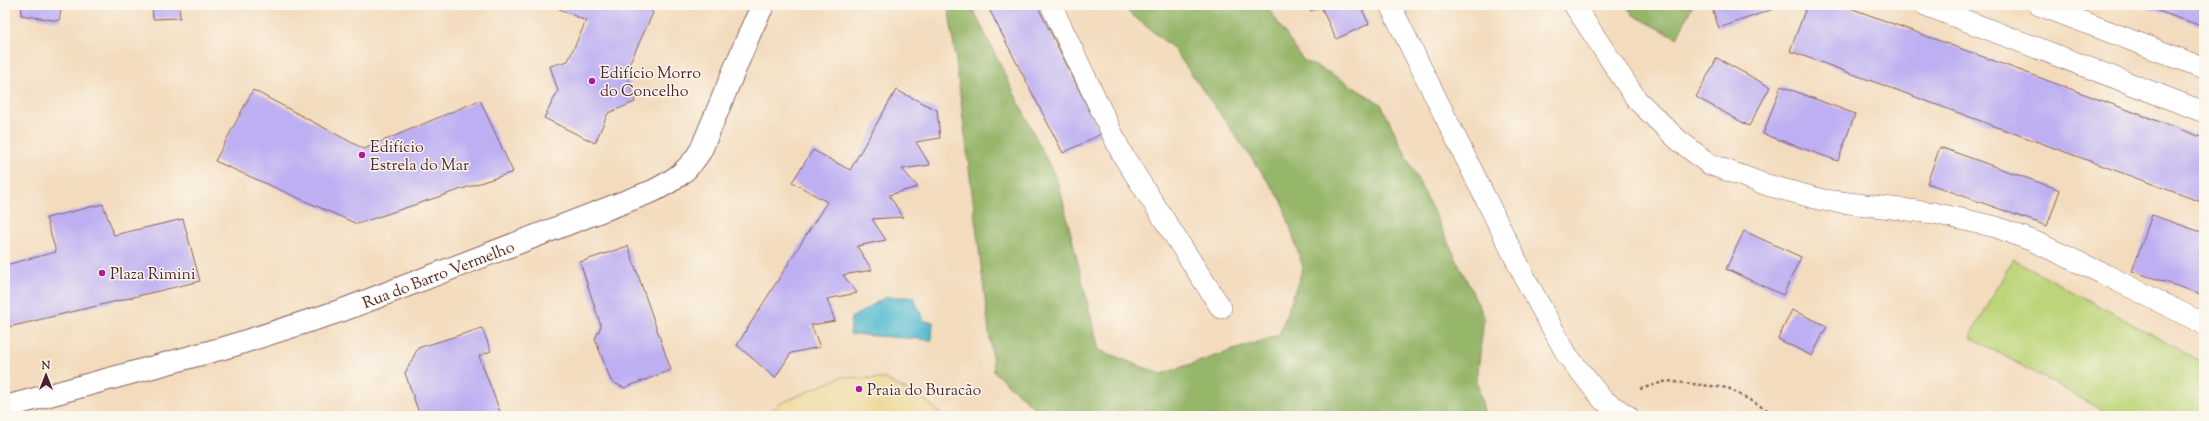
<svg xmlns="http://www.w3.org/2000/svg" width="2209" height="421" font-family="'Sorts Mill Goudy',serif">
<rect width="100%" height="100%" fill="#fbf7ec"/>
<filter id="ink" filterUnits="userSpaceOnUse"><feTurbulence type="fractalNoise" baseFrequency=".025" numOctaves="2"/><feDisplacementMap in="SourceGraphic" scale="8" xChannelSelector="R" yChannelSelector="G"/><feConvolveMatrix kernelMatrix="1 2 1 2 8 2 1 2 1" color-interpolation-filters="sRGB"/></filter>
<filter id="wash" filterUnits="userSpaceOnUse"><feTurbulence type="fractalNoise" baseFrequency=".012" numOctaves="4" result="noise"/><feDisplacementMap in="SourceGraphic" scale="16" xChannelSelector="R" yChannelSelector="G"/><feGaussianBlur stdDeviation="0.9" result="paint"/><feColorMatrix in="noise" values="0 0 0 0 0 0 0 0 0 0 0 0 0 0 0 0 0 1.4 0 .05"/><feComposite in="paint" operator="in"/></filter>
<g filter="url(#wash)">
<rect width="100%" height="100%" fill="#f3dcbe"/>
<polygon fill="#bdd57a" stroke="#847a52" points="2013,259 2204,363 2204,416 2113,416 1970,337"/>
<g fill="#96b66a" stroke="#706a4a">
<polygon points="948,5 971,5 1059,185 1099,350 1161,374 1279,335 1303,268 1282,201 1173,48 1120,5 1266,5 1303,60 1332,74 1381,104 1484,316 1477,381 1485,416 1047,416 1032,406 994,372 956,61"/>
<polygon points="1626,5 1691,5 1692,6 1677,38 1633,15"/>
</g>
<polygon fill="#eeda9e" stroke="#9c7c64" points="841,377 885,379 925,400 943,416 766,416 779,404"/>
<polygon fill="#51b9cf" stroke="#4e6c7d" points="886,297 913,297 924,321 933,322 932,340 850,334 851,318"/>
<g id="blocks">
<g fill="#bdaff2">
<polygon points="22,5 62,5 59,21 21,15"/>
<polygon points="152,5 179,5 180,18 153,19"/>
<polygon points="551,5 646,5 653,13 626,71 635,102 608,113 595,143 544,118 558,91 550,66 568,61 586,21"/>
<polygon points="987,5 1037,5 1101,134 1063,153"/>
<polygon points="1308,5 1360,5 1369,24 1336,39 1321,7 1311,11"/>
<polygon points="1711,5 1778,5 1779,7 1719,28"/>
<polygon points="1807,5 1842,5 2204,138 2204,203 1790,51"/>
<polygon points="2141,5 2204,5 2204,27"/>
<polygon points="1717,58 1770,87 1749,126 1696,97"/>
<polygon points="1781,86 1855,114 1838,161 1763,134"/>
<polygon points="253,90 364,149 480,100 513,172 357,224 215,161"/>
<polygon points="896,90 937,110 940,138 916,142 930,165 902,169 918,187 889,195 903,217 872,219 886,240 857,246 872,270 843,275 857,293 827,299 835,321 811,325 820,347 791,353 775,378 737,345 827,202 792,182 813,150 850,170"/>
<polygon points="1940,147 2060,190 2047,226 1927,183"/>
<polygon points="103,204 114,235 183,219 200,281 5,328 5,265 56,252 46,218"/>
<polygon points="2152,215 2204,233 2204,295 2132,271"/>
<polygon points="1744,231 1801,257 1783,295 1726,269"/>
<polygon points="628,246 671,370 624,388 611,381 595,339 601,326 580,262"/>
<polygon points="1792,310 1827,326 1812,356 1778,339"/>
<polygon points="482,328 491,351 479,356 501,414 420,416 405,373 418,348"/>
<polygon points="397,412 399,416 386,416"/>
</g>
</g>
</g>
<g filter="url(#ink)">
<use href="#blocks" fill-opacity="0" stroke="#85615e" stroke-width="1"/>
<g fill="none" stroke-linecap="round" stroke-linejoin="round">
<g stroke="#85615e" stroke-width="22">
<g id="lane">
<polyline points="1051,5 1122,154 1221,308"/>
<polyline points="1390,5 1527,282 1567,355 1603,400 1628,416"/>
<polyline points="1574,5 1637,100 1677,139 1709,164 1767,185 1823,200 1934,213 1996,227 2033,241 2106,275 2204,324"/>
<polyline points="1925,5 2204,112"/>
<polyline points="2039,5 2204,68"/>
</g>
</g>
<g stroke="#85615e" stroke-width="24">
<path id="street" d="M5,407L231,346L343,310L653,191C675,180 689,170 701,150L751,30L763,5"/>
</g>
<polyline stroke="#85615e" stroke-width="2.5" stroke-dasharray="3 3" stroke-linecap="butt" points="1640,389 1667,381 1728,388 1778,416"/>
<use href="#lane" stroke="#fff" stroke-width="21"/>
<use href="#street" stroke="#fff" stroke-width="22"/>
</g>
</g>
<g fill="#b5179e" stroke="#fbf7ec" stroke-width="1.5">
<circle cx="592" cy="81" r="4"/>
<circle cx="362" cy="155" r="4"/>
<circle cx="102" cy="273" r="4"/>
<circle cx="859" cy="389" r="4"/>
</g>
<g text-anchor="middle" stroke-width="3" stroke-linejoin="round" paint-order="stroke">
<g font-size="16" fill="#4a1f2b" stroke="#fbf7ec" text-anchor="start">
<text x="600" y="78">Edifício Morro<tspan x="600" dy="18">do Concelho</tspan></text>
<text x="370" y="152">Edifício<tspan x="370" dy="18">Estrela do Mar</tspan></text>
<text x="110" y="279">Plaza Rimini</text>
<text x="867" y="395">Praia do Buracão</text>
</g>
<g font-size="16" fill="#4a1f2b" stroke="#fbf7ec">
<text transform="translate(438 274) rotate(-21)" y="6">Rua do Barro Vermelho</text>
</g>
</g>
<rect width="2209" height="421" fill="none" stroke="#fbf7ec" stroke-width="20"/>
<g transform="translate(46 375)" stroke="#fbf7ec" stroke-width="3" paint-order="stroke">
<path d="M0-3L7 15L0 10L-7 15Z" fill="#4a1f2b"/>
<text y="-6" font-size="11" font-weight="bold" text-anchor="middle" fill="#4a1f2b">N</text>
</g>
</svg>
